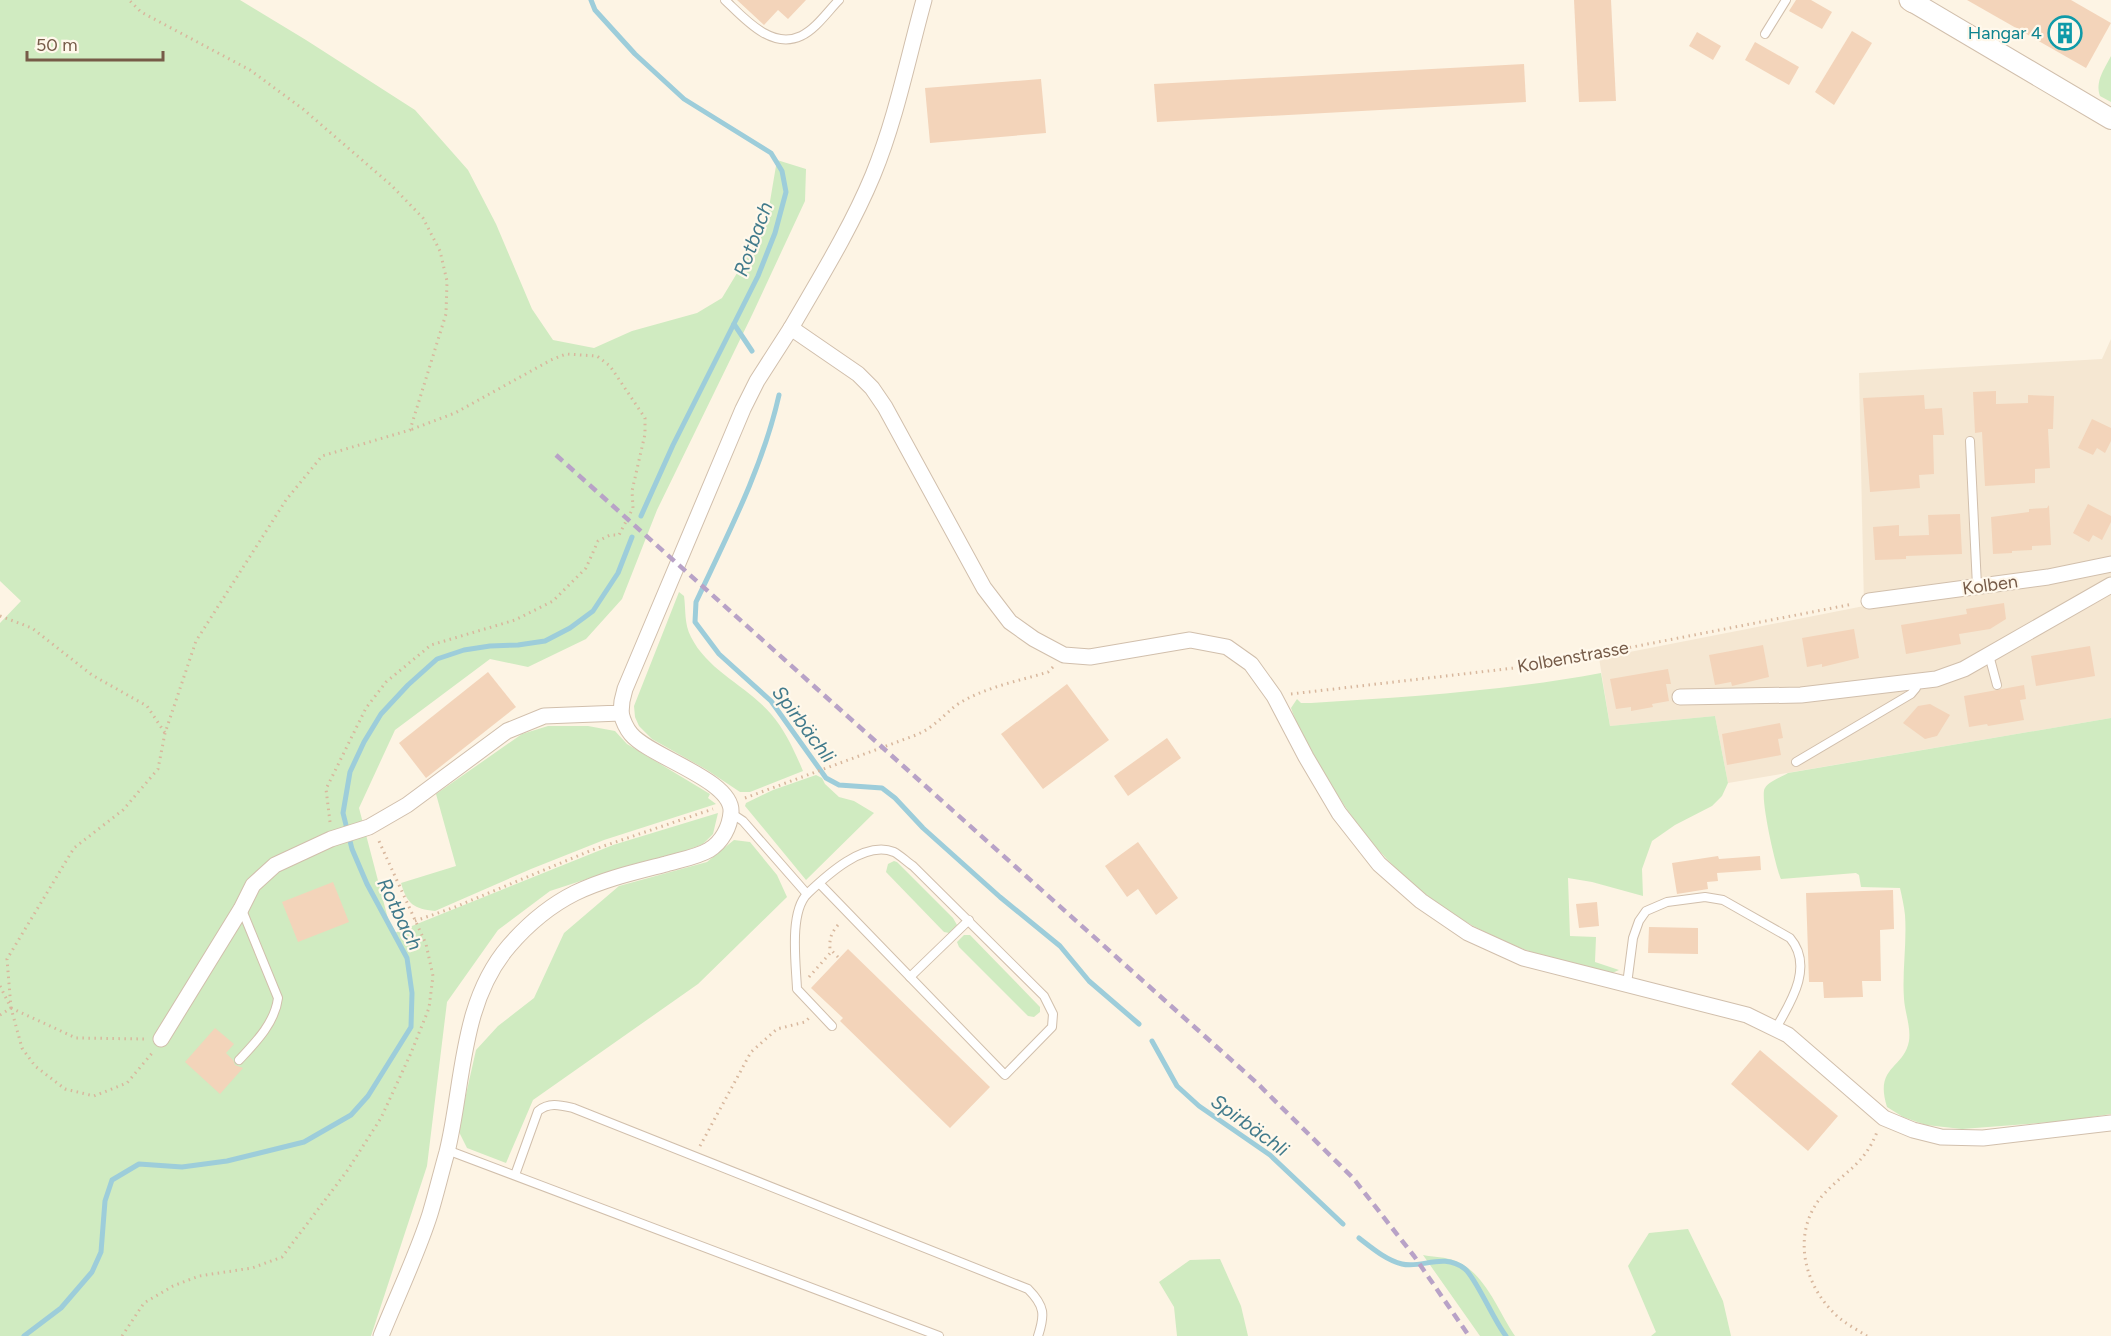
<svg xmlns="http://www.w3.org/2000/svg" width="2111" height="1336" font-family="Figtree,sans-serif">
<rect width="100%" height="100%" fill="#fdf4e4"/>
<polygon fill="#f5e7d2" points="2111,339 2111,718 1728,783 1715,716 1610,726 1599,658 1864,606 1859,373 2102,359"/>
<g fill="#d0ebc1">
<polygon points="0,0 240,0 306,40 415,110 468,170 496,224 532,309 553,340 594,348 632,331 697,313 722,298 766,225 777,160 806,169 805,201 752,315 657,510 622,599 586,639 528,667 490,659 395,730 359,808 392,934 613,845 718,813 713,834 703,844 682,852 630,865 550,891 498,930 447,1002 427,1166 371,1336 0,1336 0,623 21,601 0,581"/>
<path d="M2111,56V102L2100,96C2095,81 2104,70 2111,56Z"/>
<path d="M679,592L684,596C686,610 684,624 691,637C708,671 747,686 771,714C785,730 795,752 803,771L750,792H740L707,770L652,739L639,726L635,717L634,706Z"/>
<path d="M1601,673L1610,726L1715,716L1728,783L1722,796L1712,806L1675,825L1652,841L1642,869L1643,896L1592,882L1568,878L1570,936L1596,937L1595,962L1619,970L1610,974C1579,966 1548,959 1518,947C1433,913 1375,859 1329,781C1316,759 1299,731 1291,708L1297,699L1301,703H1311C1408,697 1506,691 1601,673Z"/>
<path d="M2111,718V1114L2066,1121L1962,1129L1926,1125L1903,1117L1887,1107C1874,1066 1904,1069 1909,1041C1911,1027 1905,1013 1904,999C1902,972 1907,943 1905,915C1904,906 1902,897 1900,888L1861,887L1859,875L1856,873L1781,879C1776,869 1759,795 1765,788C1769,781 1782,777 1788,773Z"/>
<path d="M548,726H588L615,731L627,744L710,794L708,798L716,804L604,840L531,869L435,911C414,909 407,904 401,883L456,866L436,794L522,734Z"/>
<polygon points="816,775 822,778 825,784 839,797 854,801 874,813 806,880 745,806 746,803 773,790"/>
<polygon points="734,840 750,842 777,875 787,897 698,984 533,1100 506,1163 467,1148 458,1130 476,1050 498,1026 534,998 564,933 619,886 707,862"/>
<polygon points="894,861 897,862 953,918 957,925 949,933 944,932 886,872 888,864"/>
<polygon points="964,935 970,935 1040,1007 1040,1012 1034,1017 1028,1016 959,947 957,942"/>
<polygon points="1688,1229 1723,1301 1731,1336 1651,1336 1656,1332 1628,1266 1649,1233"/>
<path d="M1423,1255C1433,1257 1446,1257 1456,1261C1485,1273 1498,1311 1515,1336H1480Z"/>
<polygon points="1220,1259 1241,1306 1248,1336 1177,1336 1174,1307 1159,1282 1190,1260"/>
</g>
<g fill="none" stroke-linecap="round" stroke-linejoin="round">
<g stroke="#9dcdda" stroke-width="5">
<polyline points="591,0 595,10 635,54 684,99 771,153 782,171 786,192 775,233 758,276 673,445 641,516"/>
<polyline points="734,324 752,351"/>
<path d="M779,395C763,467 727,536 696,602L695,622L719,654L771,701L826,778L839,785L882,788L895,798L923,828L1000,897L1060,946L1089,981L1139,1024"/>
<polyline points="1152,1041 1177,1086 1199,1106 1270,1155 1343,1224"/>
<path d="M1359,1238C1372,1248 1386,1260 1402,1264C1422,1269 1443,1252 1465,1269C1476,1278 1494,1321 1506,1336"/>
<polyline points="24,1336 61,1308 92,1272 101,1252 105,1201 112,1180 139,1164 182,1167 227,1161 304,1142 351,1115 368,1096 411,1027 412,993 407,958 367,884 352,849 343,813 350,772 364,742 381,714 408,685 437,659 464,650 490,646 518,645 545,641 570,628 593,611 618,573 632,537"/>
</g>
</g>
<g fill="#f3d4ba">
<polygon points="737,0 806,0 788,19 778,10 764,25"/>
<polygon points="1574,0 1611,0 1616,101 1579,102"/>
<polygon points="1796,0 1811,0 1832,12 1822,29 1789,11"/>
<polygon points="1967,0 2071,0 2111,23 2086,68"/>
<polygon points="1852,31 1872,43 1834,105 1815,92"/>
<polygon points="1697,32 1721,46 1713,60 1689,46"/>
<polygon points="1755,42 1799,67 1789,85 1745,60"/>
<polygon points="1524,64 1526,102 1157,122 1154,84"/>
<polygon points="1041,79 1046,133 930,143 925,88"/>
<polygon points="1996,391 1996,404 2028,403 2028,395 2054,396 2053,429 2048,429 2050,468 2035,469 2035,483 1985,486 1982,432 1975,433 1973,392"/>
<polygon points="1924,395 1925,409 1942,408 1944,435 1933,435 1934,474 1919,475 1920,488 1870,492 1863,398"/>
<polygon points="2092,419 2111,428 2111,441 2105,453 2097,448 2093,455 2078,448"/>
<polygon points="2088,504 2111,516 2111,522 2102,540 2093,535 2089,542 2073,533"/>
<polygon points="2049,505 2051,545 2032,546 2032,550 2012,551 2012,553 1993,554 1991,517 2029,512 2029,509 2047,508"/>
<polygon points="1960,514 1962,554 1906,556 1906,559 1875,560 1873,527 1899,525 1899,536 1929,535 1928,515"/>
<polygon points="2004,603 2006,619 1990,629 1959,634 1961,644 1906,654 1901,625 1967,614 1966,609"/>
<polygon points="1854,629 1859,658 1822,667 1822,664 1807,667 1802,638"/>
<polygon points="1763,645 1769,677 1732,686 1731,682 1715,685 1709,655"/>
<polygon points="2090,646 2095,676 2036,686 2031,656"/>
<polygon points="1668,669 1671,684 1666,684 1669,701 1652,704 1653,707 1631,711 1631,707 1616,709 1610,679"/>
<polygon points="488,672 516,707 426,778 399,743"/>
<polygon points="1067,684 1109,740 1043,789 1001,734"/>
<polygon points="2024,685 2026,699 2020,700 2024,720 1988,726 1987,724 1969,727 1964,696"/>
<polygon points="1930,704 1950,715 1937,736 1925,739 1903,723 1918,706"/>
<polygon points="1780,723 1783,738 1778,739 1781,755 1727,765 1722,734"/>
<polygon points="1167,738 1181,758 1128,796 1114,776"/>
<polygon points="1138,842 1178,898 1156,915 1138,889 1127,897 1105,866"/>
<polygon points="1718,856 1719,859 1760,856 1761,870 1717,873 1718,881 1707,882 1708,889 1677,894 1672,863"/>
<polygon points="333,882 349,922 298,942 282,902"/>
<polygon points="1893,890 1894,929 1880,930 1881,981 1862,981 1863,997 1824,998 1823,982 1809,982 1806,893"/>
<polygon points="1597,902 1599,926 1579,928 1576,904"/>
<polygon points="1649,927 1698,928 1698,954 1648,953"/>
<polygon points="848,949 990,1087 950,1128 840,1021 843,1018 811,988"/>
<polygon points="215,1028 234,1044 226,1053 233,1060 235,1065 243,1068 220,1094 185,1062"/>
<polygon points="1760,1050 1838,1116 1808,1151 1731,1084"/>
</g>
<g fill="none" stroke-linecap="round" stroke-linejoin="round">
<g stroke="#d1bfac" stroke-width="10">
<g id="service">
<path d="M725,0C744,18 771,50 801,36C816,29 828,11 839,0"/>
<polyline points="1765,34 1786,0"/>
<polyline points="1970,441 1977,586"/>
<polyline points="1989,655 1997,685"/>
<polyline points="1796,762 1911,694 1916,688 1916,681"/>
<path d="M731,813L743,821L807,894C789,913 796,964 797,989L832,1026"/>
<path d="M807,894C826,876 864,840 894,852C900,855 907,862 913,866L1044,996L1053,1014L1052,1027L1005,1075L819,883"/>
<polyline points="910,977 969,920"/>
<path d="M1627,984L1633,938L1639,921L1646,911L1667,902L1705,897L1723,900L1790,938C1814,966 1791,1002 1776,1028"/>
<path d="M239,1060C255,1043 275,1023 278,998L242,910"/>
<polyline points="447,1150 939,1336"/>
<path d="M515,1175L538,1111C549,1102 560,1105 573,1108L1028,1289C1045,1306 1045,1315 1038,1336"/>
</g>
</g>
<g stroke="#d1bfac" stroke-width="17">
<g id="minor">
<path d="M924,0C908,58 896,119 873,175C851,228 820,278 791,328L858,374L872,388L885,407L984,588L1010,622L1034,639L1064,655L1090,657L1190,640L1227,647L1251,664L1274,696L1306,757L1339,813L1379,864L1421,901L1468,933L1523,958L1747,1015L1788,1035L1884,1118L1913,1130L1941,1137L1983,1138L2111,1123"/>
<polyline points="1869,601 2048,577 2111,564"/>
<polyline points="1680,697 1801,695 1936,679 1964,669 2111,585"/>
<polyline points="161,1039 241,909 253,885 275,865 331,839 369,827 407,805 507,731 544,716 621,713 622,701 625,689 743,409 757,381 791,328"/>
<path d="M381,1336C397,1296 417,1255 430,1214C436,1194 441,1173 447,1152C464,1083 460,1003 509,946C528,924 549,906 575,893C604,879 635,872 666,864C680,860 697,857 709,850C722,842 730,827 731,812C733,780 650,757 631,734C626,728 623,721 621,713"/>
</g>
</g>
<g stroke="#d1bfac" stroke-width="22">
<polyline id="tertiary" points="1913,2 2111,119"/>
</g>
<g stroke="#d4bfa9" stroke-width="23">
<polyline id="secondary" points="1910,0 1913,2"/>
</g>
<g stroke="#d8b79d" stroke-width="3" stroke-dasharray="1.5 4.5" stroke-linecap="butt">
<polyline points="0,616 32,628 92,675 147,706 165,733"/>
<polyline points="1291,694 1540,665 1853,604"/>
<path d="M745,798L916,735C935,727 943,715 958,704C985,687 1019,681 1048,672L1053,667"/>
<polyline points="330,822 326,789 366,708 386,682 431,645 515,620 553,601 586,568 598,541 610,535 619,535 633,508 632,491 645,434 645,418 610,366 597,356 566,354 551,360 455,413 410,430"/>
<polyline points="415,921 455,907 592,850 713,809"/>
<path d="M838,957L830,949C829,938 832,931 840,923"/>
<polyline points="809,977 832,951"/>
<polyline points="0,986 11,1008 22,1048 35,1066 65,1089 94,1096 127,1083 153,1052"/>
<polyline points="11,1008 7,959 74,848 123,810 158,769 165,733 196,641 286,500 322,456 410,430 446,314 447,281 440,251 423,218 391,185 303,109 250,70 141,12 129,0"/>
<polyline points="11,1008 76,1038 146,1039"/>
<polyline points="0,1015 11,1008"/>
<polyline points="700,1146 751,1052 777,1029 805,1022 809,1018"/>
<polyline points="122,1336 144,1303 173,1286 199,1276 252,1268 282,1257 347,1171 381,1118 411,1053 429,1008 433,976 426,944 378,839"/>
<path d="M1867,1336C1856,1329 1842,1322 1833,1312C1802,1281 1792,1230 1823,1195C1845,1171 1864,1165 1877,1132"/>
</g>
<use href="#service" stroke="#fff" stroke-width="8"/>
<use href="#minor" stroke="#fff" stroke-width="15"/>
<use href="#tertiary" stroke="#fff" stroke-width="20"/>
<use href="#secondary" stroke="#fff" stroke-width="21"/>
<polyline stroke="#b8a2c7" stroke-width="4.5" stroke-dasharray="9 6" stroke-linecap="butt" points="556,455 1257,1083 1353,1178 1414,1256 1469,1336"/>
</g>
<defs>
<g id="building-ring" transform="scale(1.725)"><circle r="9.5" fill="#fff8eb" stroke="#0f9aa8" stroke-width="1.5"/><path d="M-4-6H4V6H1V3H-1V6H-4ZM-2.5-4.3h1.7v1.8h-1.7ZM.8-4.3h1.7v1.8H.8ZM-2.5-1h1.7V.8h-1.7ZM.8-1h1.7V.8H.8Z" fill="#0f9aa8"/></g>
</defs>
<g fill-rule="evenodd">
<use href="#building-ring" x="2065" y="33"/>
</g>
<g text-anchor="middle" stroke-width="4.5" stroke-linejoin="round" paint-order="stroke">
<g font-size="18" fill="#0d838f" stroke="#fff8eb" text-anchor="end">
<text x="2042" y="39">Hangar 4</text>
</g>
<g font-size="18" fill="#765b48" stroke="#fff8eb">
<text transform="translate(1990 585) rotate(-8)" y="6">Kolben</text>
<text transform="translate(1573 657) rotate(-10)" y="6">Kolbenstrasse</text>
</g>
<g font-size="20" font-style="italic" fill="#417a8b" stroke="#fff8eb">
<text transform="translate(753 239) rotate(-70)" y="7">Rotbach</text>
<text transform="translate(804 724) rotate(53)" y="7">Spirbächli</text>
<text transform="translate(400 914) rotate(64)" y="7">Rotbach</text>
<text transform="translate(1250 1125) rotate(36)" y="7">Spirbächli</text>
</g>
</g>
<path d="M27 51v9h136v-9" fill="none" stroke="#765b48" stroke-width="3"/>
<text x="36" y="51" font-size="18" fill="#765b48" stroke="#fff8eb" stroke-width="4.5" paint-order="stroke">50 m</text>
</svg>
